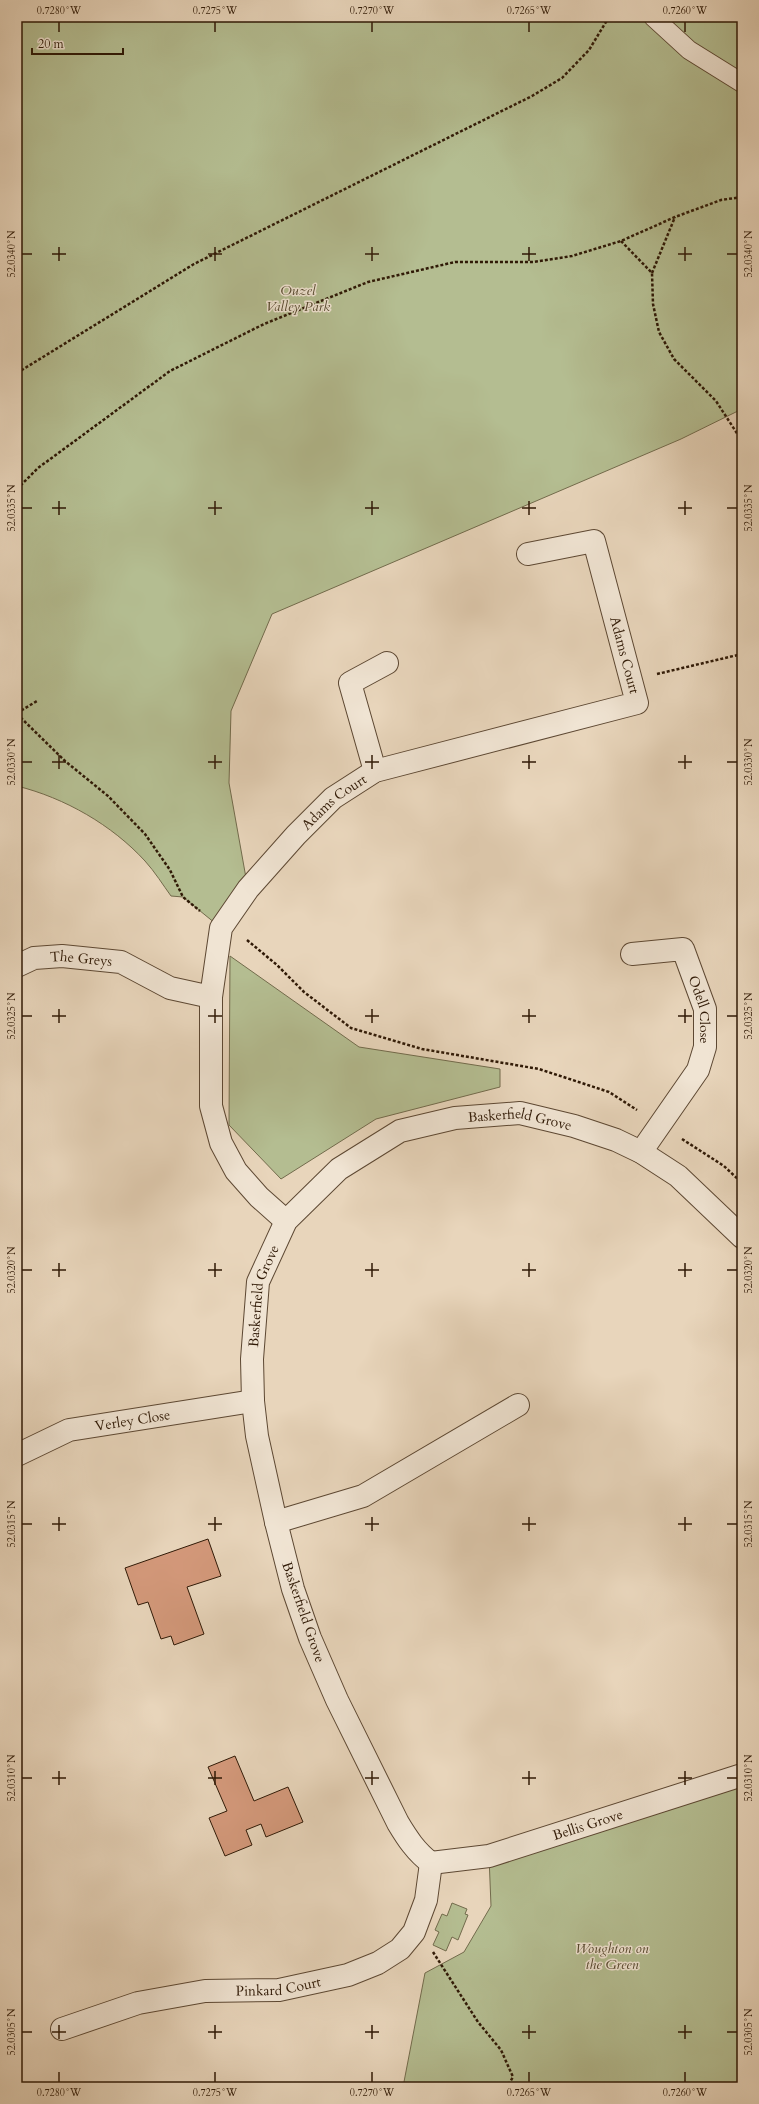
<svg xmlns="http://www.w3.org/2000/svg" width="759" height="2104" font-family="Cardo,serif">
<rect width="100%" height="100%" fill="#e8d5bb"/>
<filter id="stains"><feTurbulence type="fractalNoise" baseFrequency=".005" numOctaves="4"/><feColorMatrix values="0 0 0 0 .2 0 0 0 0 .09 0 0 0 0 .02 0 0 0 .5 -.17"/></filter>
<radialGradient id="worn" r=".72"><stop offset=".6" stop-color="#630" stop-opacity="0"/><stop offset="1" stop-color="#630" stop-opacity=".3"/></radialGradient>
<g fill="#b4bd91" stroke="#726b4c">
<path d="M17,17H742V409L681,439L272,614L231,711L229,783L248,889L221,928L183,897L171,896C163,885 155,872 145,861C112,825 65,798 17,786Z"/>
<polygon points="230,956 359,1047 500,1069 500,1087 376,1119 281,1179 229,1125"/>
<polygon points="742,1775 742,2087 403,2087 425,1973 464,1952 491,1906 489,1856"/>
<polygon points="452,1903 467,1909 465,1914 468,1915 458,1940 452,1937 446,1951 433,1945 439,1932 435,1930 442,1914 447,1916"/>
</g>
<g fill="#d4997b" stroke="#2f1906">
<polygon points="208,1539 221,1576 187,1587 204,1634 174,1645 171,1636 161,1639 148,1602 138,1605 125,1568"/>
<polygon points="235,1756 254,1801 288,1787 303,1822 266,1837 261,1824 246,1830 252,1845 225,1856 209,1818 227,1811 208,1767"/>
</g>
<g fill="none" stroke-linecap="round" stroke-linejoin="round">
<g stroke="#5d4833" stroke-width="20">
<polyline id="service" points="653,17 689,50 742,83"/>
</g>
<g stroke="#5d4833" stroke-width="24">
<g id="minor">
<polyline points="375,771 350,683 387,663"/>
<path id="s1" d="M632,954L683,949L705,1009V1047L698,1070L641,1152"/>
<path id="s2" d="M17,966L34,958L62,956L121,962L170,988L211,997"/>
<path id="s3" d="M286,1221L259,1197L236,1171L221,1143L211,1106V997L221,928L248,889L296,835L333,798L375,771L637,703L594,541L528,554"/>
<path id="s4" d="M17,1455L69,1430L253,1401"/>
<polyline points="276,1522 363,1496 518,1405"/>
<path id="s5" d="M431,1863C416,1852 407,1838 398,1823L337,1700L310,1638L293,1589L276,1522L257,1436L253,1401L252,1359L258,1282L286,1221L339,1169L400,1131L455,1118L520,1113L574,1126L616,1140L641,1152L678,1176L742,1237"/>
<path id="s6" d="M431,1863L489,1856L742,1775"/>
<path id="s7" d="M62,2029L138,2003L205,1991L279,1990L348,1975L378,1963L400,1949L414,1932L426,1900L431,1863"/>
</g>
</g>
<g stroke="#2f1906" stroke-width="2.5" stroke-dasharray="3 2" stroke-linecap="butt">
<polyline points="621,241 652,273 653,304 659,332 674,359 716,401 742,441"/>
<polyline points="652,273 675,217"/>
<polyline points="17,373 194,264 532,96 562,78 589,50 609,17"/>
<polyline points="17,489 38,468 170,371 264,324 368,282 455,262 533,262 572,256 621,241 675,217 721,200 742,197"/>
<polyline points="657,674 742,654"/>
<polyline points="17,713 37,701"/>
<polyline points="17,714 65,761 108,796 145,834 170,870 183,897 200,911"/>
<polyline points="247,940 277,965 304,992 351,1028 422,1049 539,1069 609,1092 637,1110"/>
<polyline points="682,1139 724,1166 742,1183"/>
<polyline points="433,1952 478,2022 501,2050 513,2077 507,2087"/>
</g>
<use href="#service" stroke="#f0e4d3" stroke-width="18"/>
<use href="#minor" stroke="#f0e4d3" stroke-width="22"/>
</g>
<path fill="none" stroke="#2f1906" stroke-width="1.5" d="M59,22V32M215,22V32M372,22V32M529,22V32M685,22V32M59,247V261M215,247V261M372,247V261M529,247V261M685,247V261M22,254H32M52,254H66M208,254H222M365,254H379M522,254H536M678,254H692M727,254H737M59,501V515M215,501V515M372,501V515M529,501V515M685,501V515M22,508H32M52,508H66M208,508H222M365,508H379M522,508H536M678,508H692M727,508H737M59,755V769M215,755V769M372,755V769M529,755V769M685,755V769M22,762H32M52,762H66M208,762H222M365,762H379M522,762H536M678,762H692M727,762H737M59,1009V1023M215,1009V1023M372,1009V1023M529,1009V1023M685,1009V1023M22,1016H32M52,1016H66M208,1016H222M365,1016H379M522,1016H536M678,1016H692M727,1016H737M59,1263V1277M215,1263V1277M372,1263V1277M529,1263V1277M685,1263V1277M22,1270H32M52,1270H66M208,1270H222M365,1270H379M522,1270H536M678,1270H692M727,1270H737M59,1517V1531M215,1517V1531M372,1517V1531M529,1517V1531M685,1517V1531M22,1524H32M52,1524H66M208,1524H222M365,1524H379M522,1524H536M678,1524H692M727,1524H737M59,1771V1785M215,1771V1785M372,1771V1785M529,1771V1785M685,1771V1785M22,1778H32M52,1778H66M208,1778H222M365,1778H379M522,1778H536M678,1778H692M727,1778H737M59,2025V2039M215,2025V2039M372,2025V2039M529,2025V2039M685,2025V2039M22,2032H32M52,2032H66M208,2032H222M365,2032H379M522,2032H536M678,2032H692M727,2032H737M59,2072V2082M215,2072V2082M372,2072V2082M529,2072V2082M685,2072V2082"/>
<g text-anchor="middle" stroke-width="3" stroke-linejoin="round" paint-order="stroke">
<g font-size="14" font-style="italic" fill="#574a30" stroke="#f0e4d3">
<text x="298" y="295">Ouzel<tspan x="298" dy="16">Valley Park</tspan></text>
<text x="612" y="1953">Woughton on<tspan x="612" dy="16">the Green</tspan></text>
</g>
<g font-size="14" fill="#2f1906" stroke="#f0e4d3">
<text transform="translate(625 655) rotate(75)" y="5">Adams Court</text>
<text dy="5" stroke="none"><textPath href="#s3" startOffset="490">Adams Court</textPath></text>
<text dy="5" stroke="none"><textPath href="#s2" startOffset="66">The Greys</textPath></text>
<text dy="5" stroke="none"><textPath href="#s1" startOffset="115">Odell Close</textPath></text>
<text dy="5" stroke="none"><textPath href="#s5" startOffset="956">Baskerfield Grove</textPath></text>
<text dy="5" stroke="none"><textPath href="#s5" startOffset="608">Baskerfield Grove</textPath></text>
<text dy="5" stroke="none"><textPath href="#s4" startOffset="122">Verley Close</textPath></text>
<text transform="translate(304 1612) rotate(71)" y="5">Baskerfield Grove</text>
<text dy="5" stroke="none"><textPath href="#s6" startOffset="162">Bellis Grove</textPath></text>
<text dy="5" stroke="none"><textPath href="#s7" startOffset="222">Pinkard Court</textPath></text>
</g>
</g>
<rect width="759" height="2104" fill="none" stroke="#e8d5bb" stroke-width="44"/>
<path d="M32 48v6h91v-6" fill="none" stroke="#2f1906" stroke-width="2"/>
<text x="38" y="48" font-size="12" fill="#2f1906" stroke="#f0e4d3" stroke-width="3" paint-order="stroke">20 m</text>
<rect x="22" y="22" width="715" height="2060" fill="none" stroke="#2f1906" stroke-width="1.5"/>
<g font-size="10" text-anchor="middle" fill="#2f1906">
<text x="59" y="14">0.7280°W</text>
<text x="215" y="14">0.7275°W</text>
<text x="372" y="14">0.7270°W</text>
<text x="529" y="14">0.7265°W</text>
<text x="685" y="14">0.7260°W</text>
<text transform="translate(11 254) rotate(-90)" y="4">52.0340°N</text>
<text transform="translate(748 254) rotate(-90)" y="4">52.0340°N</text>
<text transform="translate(11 508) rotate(-90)" y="4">52.0335°N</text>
<text transform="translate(748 508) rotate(-90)" y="4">52.0335°N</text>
<text transform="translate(11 762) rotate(-90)" y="4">52.0330°N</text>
<text transform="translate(748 762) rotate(-90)" y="4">52.0330°N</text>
<text transform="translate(11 1016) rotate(-90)" y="4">52.0325°N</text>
<text transform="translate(748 1016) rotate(-90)" y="4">52.0325°N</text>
<text transform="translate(11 1270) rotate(-90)" y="4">52.0320°N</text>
<text transform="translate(748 1270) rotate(-90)" y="4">52.0320°N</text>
<text transform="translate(11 1524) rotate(-90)" y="4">52.0315°N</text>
<text transform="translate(748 1524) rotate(-90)" y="4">52.0315°N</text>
<text transform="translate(11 1778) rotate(-90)" y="4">52.0310°N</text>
<text transform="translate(748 1778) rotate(-90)" y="4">52.0310°N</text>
<text transform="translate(11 2032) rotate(-90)" y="4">52.0305°N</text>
<text transform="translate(748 2032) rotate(-90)" y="4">52.0305°N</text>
<text x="59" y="2096">0.7280°W</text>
<text x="215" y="2096">0.7275°W</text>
<text x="372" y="2096">0.7270°W</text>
<text x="529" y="2096">0.7265°W</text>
<text x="685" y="2096">0.7260°W</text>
</g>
<rect width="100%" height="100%" filter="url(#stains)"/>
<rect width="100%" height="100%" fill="url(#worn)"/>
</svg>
